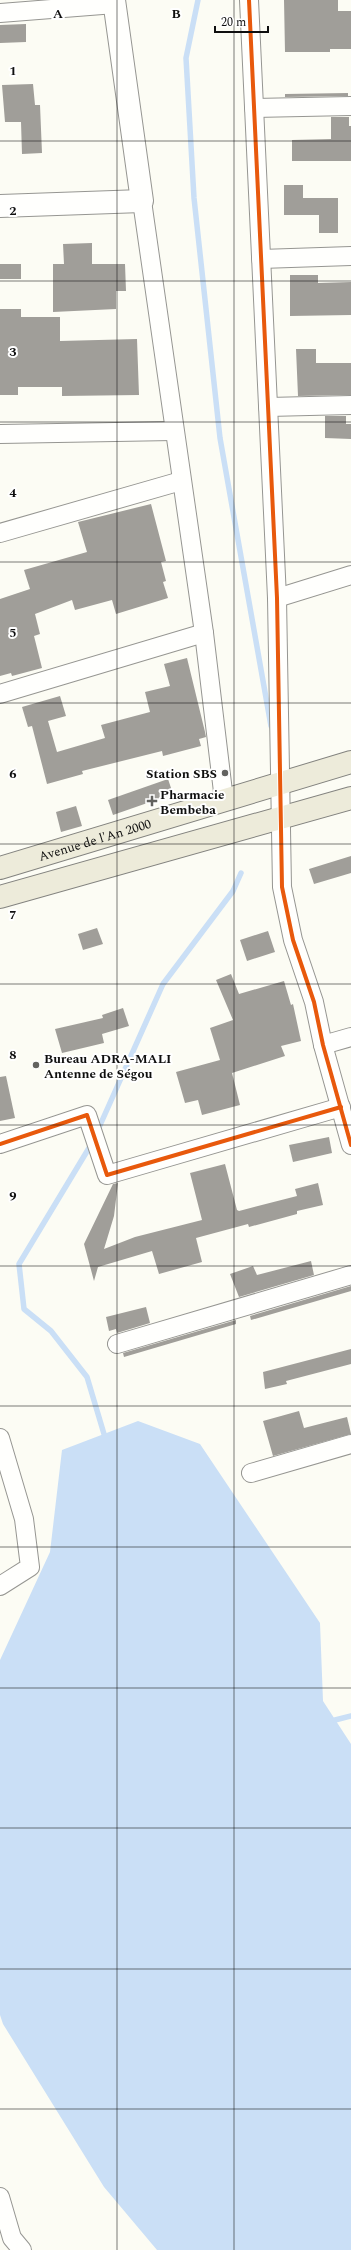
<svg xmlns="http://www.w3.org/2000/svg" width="351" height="2250" font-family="Spectral,serif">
<rect width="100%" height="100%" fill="#fcfcf4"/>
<polygon fill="#cadff6" points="138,1421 200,1444 320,1623 323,1701 351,1744 351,2250 157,2250 104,2187 3,2024 0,2015 0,1660 50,1552 62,1450"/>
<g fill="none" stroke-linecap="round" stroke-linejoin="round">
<g stroke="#cadff6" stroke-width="5.5">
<polyline points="198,0 186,58 194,198 220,438 271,726"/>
<polyline points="97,1132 163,984 233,891 241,873"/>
<polyline points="92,1143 19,1264 24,1309 51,1331 87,1377 104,1434"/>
<polyline points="335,1720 351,1716"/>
</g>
</g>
<g fill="#a09e99">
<polygon points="284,0 338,0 338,11 351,11 351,49 330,49 330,52 285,52"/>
<polygon points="26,24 26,42 0,43 0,25"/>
<polygon points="33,84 35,105 40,105 42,153 22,154 21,122 5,122 2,85"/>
<polygon points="348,93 348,96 285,97 285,94"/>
<polygon points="331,117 349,117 349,126 351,126 351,161 292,161 292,140 331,139"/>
<polygon points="284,185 303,185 303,198 338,198 338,233 319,233 319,215 284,215"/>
<polygon points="92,243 92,264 125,264 126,291 116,291 116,309 53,312 53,264 64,264 63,244"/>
<rect x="0" y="264" width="21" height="15"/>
<polygon points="290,275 318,275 318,283 351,282 351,315 290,316"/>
<polygon points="0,309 21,309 21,317 60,317 60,341 137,339 139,395 62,396 62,387 18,387 18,395 0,395"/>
<polygon points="296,349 316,349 316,363 351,363 351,395 298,396"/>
<polygon points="325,416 346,416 346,424 351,424 351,439 325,438"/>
<polygon points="151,504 166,561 161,562 166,581 163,582 168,598 116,614 112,600 75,610 72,600 35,614 40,634 34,636 42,668 12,676 11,673 0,676 0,599 30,589 24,570 87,552 78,522"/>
<polygon points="187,658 205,732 206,737 199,739 201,746 163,756 162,751 82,771 83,774 47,784 32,726 28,727 22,707 60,696 66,716 48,721 57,752 105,738 101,725 150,712 145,692 170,686 164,664"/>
<polygon points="168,779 173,794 113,815 108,800"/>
<polygon points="76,806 82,826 61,832 56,812"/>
<polygon points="351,856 351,873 314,884 309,869"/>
<polygon points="97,928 103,944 83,950 78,934"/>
<polygon points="268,931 275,952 247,961 240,940"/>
<polygon points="231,974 239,994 284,981 291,1005 293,1004 301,1041 281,1046 285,1056 232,1073 240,1105 202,1115 198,1100 185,1103 176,1072 220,1060 210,1028 233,1020 216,980"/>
<polygon points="123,1008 129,1026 102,1034 104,1043 62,1053 55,1029 103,1018 102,1015"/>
<polygon points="6,1076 15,1118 0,1121 0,1077"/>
<polygon points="329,1137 332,1153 293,1162 289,1145"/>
<polygon points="225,1164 237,1210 239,1211 297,1196 295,1189 318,1183 323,1205 297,1211 297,1214 249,1227 248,1224 196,1238 202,1262 159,1274 152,1251 98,1267 94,1281 84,1244 113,1184 118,1183 114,1216 104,1249 135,1237 202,1220 190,1173"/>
<polygon points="311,1261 314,1275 239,1297 230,1274 253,1266 257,1275"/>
<polygon points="351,1286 351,1291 251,1320 250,1316"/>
<polygon points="146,1307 150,1323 117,1333 116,1329 109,1331 106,1317"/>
<polygon points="236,1320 236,1324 124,1357 123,1353"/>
<polygon points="351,1349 351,1364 286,1381 287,1384 265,1389 263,1372"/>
<polygon points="299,1411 304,1428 347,1417 351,1434 273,1456 263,1421"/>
</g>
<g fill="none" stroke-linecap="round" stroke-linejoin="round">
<g stroke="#969692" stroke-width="20">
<g id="minor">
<polyline points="249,0 277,598 282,887 293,940 314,1002 323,1045 351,1145"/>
<polyline points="0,13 115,4"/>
<polyline points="254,108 351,106"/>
<polyline points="142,201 204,633 224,800"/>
<polyline points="261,259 351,256"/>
<polyline points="268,407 351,405"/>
<polyline points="0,434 173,431"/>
<polyline points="0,533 181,481"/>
<polyline points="277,598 351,575"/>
<polyline points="0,694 204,633"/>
<polyline points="323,1045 351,1037"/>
<polyline points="0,1144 87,1115 107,1175 341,1107"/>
<polyline points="117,1344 351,1275"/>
<polyline points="0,1438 24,1519 30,1567 0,1586"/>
<polyline points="251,1473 351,1444"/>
<polyline points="0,2197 12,2238 22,2250"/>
</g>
</g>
<g stroke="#969692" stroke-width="24">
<polyline id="tertiary" points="0,206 142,201 114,0"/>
</g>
<g stroke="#83837f" stroke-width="24">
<g id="primary">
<path id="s1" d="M0,868L351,762"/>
<polyline points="0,897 351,798"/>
</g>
</g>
<use href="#minor" stroke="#fffffd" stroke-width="18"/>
<use href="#tertiary" stroke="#fffffd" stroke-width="22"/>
<use href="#primary" stroke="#edebda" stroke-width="22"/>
<g stroke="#fff" stroke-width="6">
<g id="cycleway">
<polyline points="249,0 277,598 282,887 293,940 314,1002 323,1045 351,1145"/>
<polyline points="0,1144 87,1115 107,1175 341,1107"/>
</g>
</g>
<use href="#cycleway" stroke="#e8590c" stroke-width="4"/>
</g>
<path fill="none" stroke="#0f0f0f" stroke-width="1" stroke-opacity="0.55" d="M117,0V2250M234,0V2250M0,141H351M0,281H351M0,422H351M0,562H351M0,703H351M0,844H351M0,984H351M0,1125H351M0,1266H351M0,1406H351M0,1547H351M0,1688H351M0,1828H351M0,1969H351M0,2109H351"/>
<g fill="#62625f" stroke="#fff" stroke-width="1.5">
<circle cx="225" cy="773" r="4"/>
<path d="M150 795h4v4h4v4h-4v4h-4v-4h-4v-4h4z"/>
<circle cx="36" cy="1065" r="4"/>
</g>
<g text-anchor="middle" stroke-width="4" stroke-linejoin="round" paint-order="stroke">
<g font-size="13" font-weight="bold" fill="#0f0f0f" stroke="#fff" text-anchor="start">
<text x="217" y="778" text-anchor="end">Station SBS</text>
<text x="160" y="799">Pharmacie<tspan x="160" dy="15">Bembeba</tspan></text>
<text x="44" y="1063">Bureau ADRA-MALI<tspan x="44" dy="15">Antenne de Ségou</tspan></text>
</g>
<g font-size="13" fill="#0f0f0f" stroke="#fff">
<text dy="5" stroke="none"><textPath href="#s1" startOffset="99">Avenue de l'An 2000</textPath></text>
</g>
</g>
<g font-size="13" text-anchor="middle" font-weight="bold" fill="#0f0f0f" stroke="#fff" stroke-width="4" stroke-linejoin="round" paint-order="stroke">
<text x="58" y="18">A</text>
<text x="176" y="18">B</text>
<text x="13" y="75">1</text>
<text x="13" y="215">2</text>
<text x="13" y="356">3</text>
<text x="13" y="497">4</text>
<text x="13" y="637">5</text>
<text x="13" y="778">6</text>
<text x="13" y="919">7</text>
<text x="13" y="1059">8</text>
<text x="13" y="1200">9</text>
</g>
<path d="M215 26v6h53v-6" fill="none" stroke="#0f0f0f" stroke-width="2"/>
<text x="221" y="26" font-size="12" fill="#0f0f0f" stroke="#ffffff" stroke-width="3" paint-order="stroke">20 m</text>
</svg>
